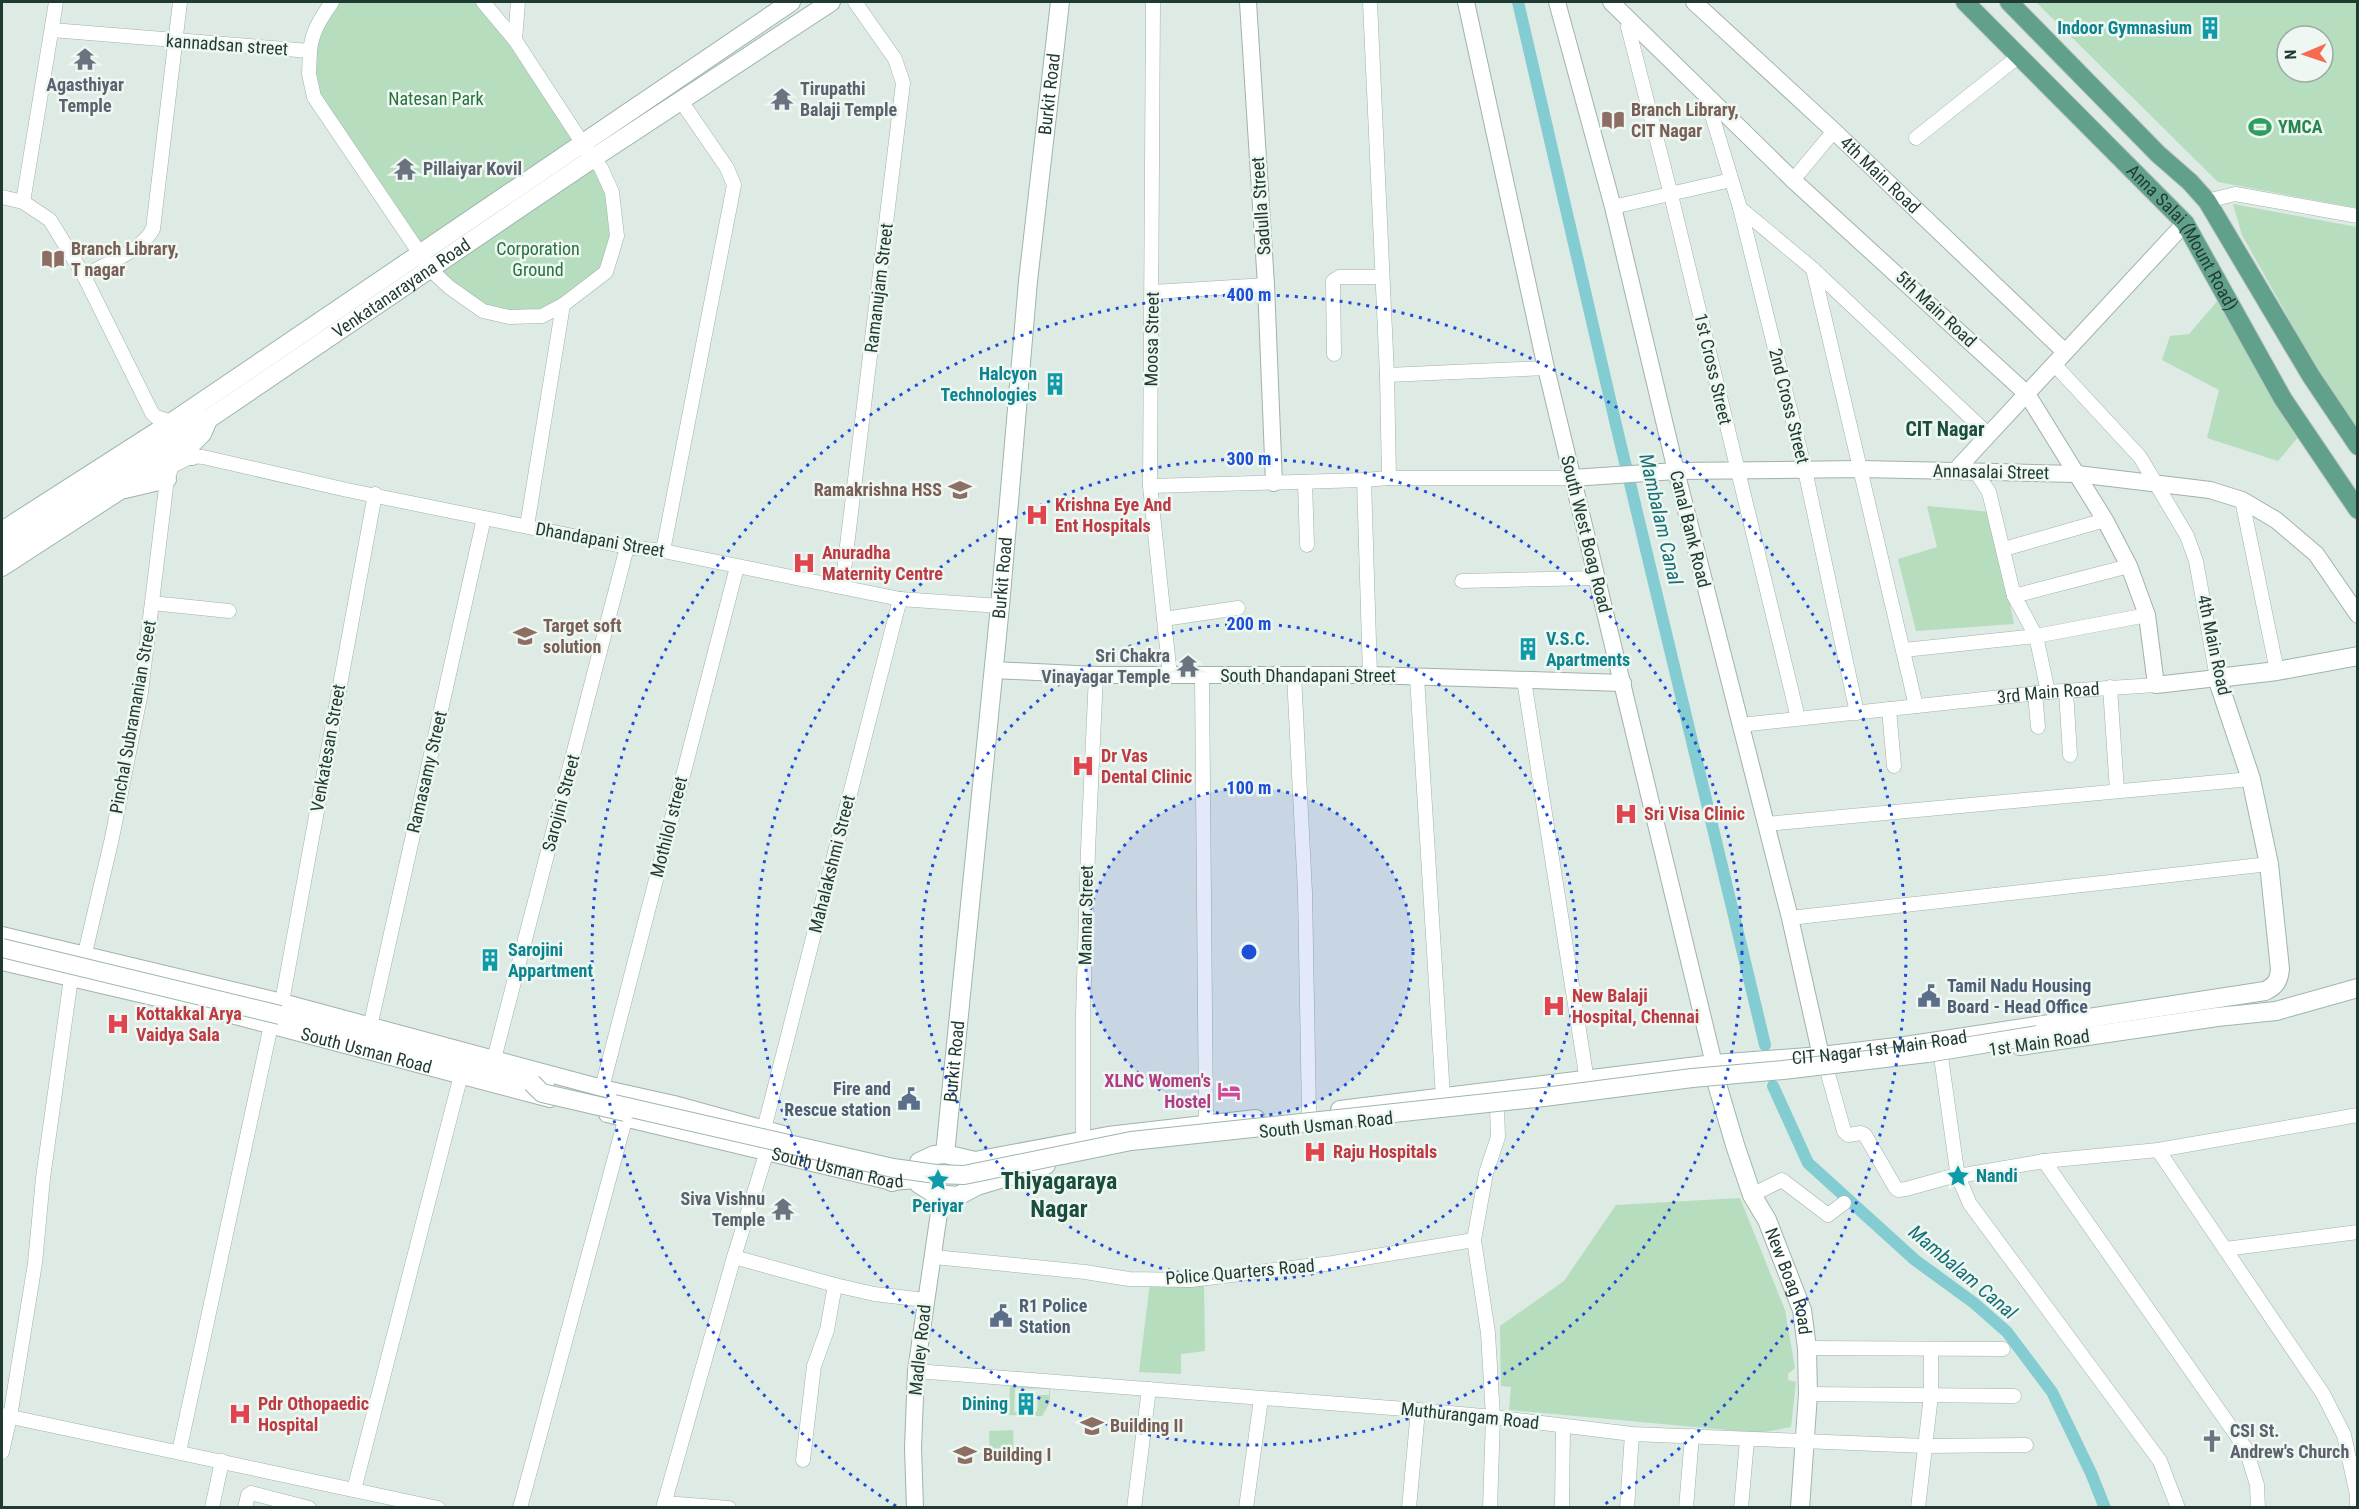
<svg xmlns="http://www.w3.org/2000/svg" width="2359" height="1509" font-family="'Roboto Condensed',sans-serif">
<rect width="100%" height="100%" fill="#deeae4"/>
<g fill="#b6ddbd" fill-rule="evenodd">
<polygon points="330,2 482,2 579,141 422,249 316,96 314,38"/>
<path d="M2036,2H2357V208L2218,182ZM2287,36H2323V72H2287Z"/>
<polygon points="589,162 610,195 614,237 603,271 542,314 485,309 436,269"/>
<polygon points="2233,204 2357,227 2357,431 2330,392 2242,235"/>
<polygon points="2221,297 2301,434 2278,461 2207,438 2219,390 2162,360 2170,336 2189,334"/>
<polygon points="1927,506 1991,512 2014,624 1916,631 1898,559 1937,547"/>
<polygon points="1740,1198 1785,1310 1795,1368 1788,1374 1788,1380 1796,1382 1791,1427 1760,1433 1509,1410 1511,1387 1501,1386 1500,1326 1564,1281 1616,1205"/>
<polygon points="1150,1283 1204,1285 1205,1351 1181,1354 1181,1374 1139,1372"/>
<path d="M1010,1386L1050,1387V1402L1042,1416L1009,1415ZM1015,1388L1049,1389V1395H1038L1037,1412H1014Z"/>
<polygon points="1013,1430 1014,1462 990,1463 989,1431"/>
</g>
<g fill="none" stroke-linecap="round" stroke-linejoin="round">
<g stroke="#83cdd2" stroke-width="12">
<polyline points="1518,2 1616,425 1765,1045"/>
<polyline points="1773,1086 1808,1163 1915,1260 1974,1303 2007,1332 2052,1392 2091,1473 2105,1508"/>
</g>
<g stroke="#a1b2aa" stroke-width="15">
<g id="minor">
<polyline points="1153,2 1150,486 1170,676"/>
<polyline points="1370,2 1387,375 1389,478"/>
<polyline points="1630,21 1628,27 1671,195 1798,718"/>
<polyline points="52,30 310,51 309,74 314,97 431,270 449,287 483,311 509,317 542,316 563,305 606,272 617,236 612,192 601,168 583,144 515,40 483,2"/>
<polyline points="515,40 518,2"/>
<path d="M310,51C312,31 321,18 332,2"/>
<polyline points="1717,105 1711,112 1740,208 1805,470 1857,713"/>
<polyline points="1916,138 2019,56"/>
<polyline points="1793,180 1834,131"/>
<polyline points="2,197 23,202 50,220 84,276 152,413 156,417 172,422"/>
<polyline points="2207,201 2235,194 2358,216"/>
<polyline points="23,202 56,2"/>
<polyline points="1613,207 1731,180"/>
<polyline points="1740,208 1813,269 1989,435"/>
<polyline points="1813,269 1916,706"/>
<path d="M84,276C107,263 140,252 153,229L180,2"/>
<polyline points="1153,292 1266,285"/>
<polyline points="1334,354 1333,281 1339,277 1381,277"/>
<polyline points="2054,364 2140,457 2187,536 2196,561 2217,678"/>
<polyline points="1387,375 1546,368"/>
<polyline points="1976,472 1989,492 2014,596 2036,636 2048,692"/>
<polyline points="1364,480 1370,675"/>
<polyline points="1305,482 1307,545"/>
<polyline points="1150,486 1364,480 1389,478 1572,478"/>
<polyline points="2242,500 2277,671"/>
<polyline points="527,526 563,305"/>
<polyline points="2004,549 2105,520"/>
<polyline points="663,551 734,185 727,168 681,101"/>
<polyline points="1462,581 1596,578"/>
<polyline points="842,587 903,83 895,59 855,2"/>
<polyline points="2014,596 2129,566"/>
<polyline points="152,603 229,611"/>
<polyline points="1164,619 1238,608"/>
<polyline points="1904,650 2036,636 2147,615"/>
<polyline points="1294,675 1305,892 1309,1114"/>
<polyline points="1202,676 1206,1123"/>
<polyline points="1417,677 1443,1097"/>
<polyline points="1524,680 1587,1081"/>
<polyline points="2110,687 2117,791"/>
<polyline points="2066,691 2070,755"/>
<polyline points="2035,693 2038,727"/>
<polyline points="1889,709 1894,766"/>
<path id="s1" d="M1740,725L2048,692L2156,685"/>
<polyline points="1766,824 2251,779"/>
<polyline points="1790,918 2269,864"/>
<polyline points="282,1002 375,494"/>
<polyline points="370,1027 484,518"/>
<polyline points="1939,1042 1957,1171"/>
<polyline points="494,1059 627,547"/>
<polyline points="1828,1074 1844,1131 1848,1135 1861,1133 1865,1135 1895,1187 1898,1190 1906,1189 1953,1176"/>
<polyline points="602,1088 737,567"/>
<polyline points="764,1129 900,599"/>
<polyline points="1083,1149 1083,1014 1088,850 1096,675"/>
<polyline points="2158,1150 2323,1394 2344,1435 2357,1495 2357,1508"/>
<polyline points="2044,1161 2246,1449 2257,1485 2258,1508"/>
<polyline points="1964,1175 2044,1161 2158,1150 2358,1115"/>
<polyline points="1960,1181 1970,1204 2160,1461 2178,1508"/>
<polyline points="1752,1195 1782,1180 1828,1215 1844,1203"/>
<polyline points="2225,1249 2358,1232"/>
<polyline points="734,1257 835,1285 874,1294 925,1300"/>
<polyline points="934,1257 1085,1272 1129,1279 1191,1280 1333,1263 1474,1240"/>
<polyline points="1807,1348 2003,1349"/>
<polyline points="916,1371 1418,1410 1493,1417 1632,1434 1925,1446 2026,1445"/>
<polyline points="1808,1394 2014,1396"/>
<polyline points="2,1415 438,1508"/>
<polyline points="2,1452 10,1417 35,1263 43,1178 71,978 85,953 112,838 141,692 167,479 172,466 192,456 203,457 347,490 627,547 663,551 900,599 1000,606"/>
<polyline points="179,1452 271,1025"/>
<polyline points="803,1460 814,1366 827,1330 835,1285"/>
<polyline points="354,1490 461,1075"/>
<polyline points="665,1503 729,1508"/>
<polyline points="212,1508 222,1461"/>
<polyline points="245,1508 248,1495 251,1493 309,1508"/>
<polyline points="520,1508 628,1109"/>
<polyline points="663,1508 734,1257 767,1151"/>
<polyline points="1134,1508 1149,1389"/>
<polyline points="1246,1508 1261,1399"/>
<polyline points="1409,1508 1418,1410"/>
<polyline points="1490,1508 1493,1417 1488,1333 1474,1240 1486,1173 1498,1137 1497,1106"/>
<polyline points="1562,1508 1563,1427"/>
<polyline points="1627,1508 1632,1434"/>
<polyline points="1686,1508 1692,1436"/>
<polyline points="1741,1508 1747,1440"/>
<polyline points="1918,1508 1931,1395 1931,1349"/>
</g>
</g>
<g stroke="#a1b2aa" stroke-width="18">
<g id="tertiary">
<polyline points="1248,2 1266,285 1274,483"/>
<polyline points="1466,2 1546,368 1714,1064"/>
<polyline points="1557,2 1613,207 1676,471 1790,918 1821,1056"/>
<polyline points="1611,2 1793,180 2027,394 2105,520 2129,566 2147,615 2156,685 2217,678"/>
<path id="s2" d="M1694,2L1834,131L2064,351"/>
<polyline points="1955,471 2185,223"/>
<polyline points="1572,478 1676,471 1861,469 1955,471 2077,474 2210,490 2242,500 2276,520 2316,554 2358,615"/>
<polyline points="2,568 193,444 203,434 210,418"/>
<polyline points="994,670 1096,675 1370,675 1623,683"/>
<polyline points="2,935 282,1002 602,1088 674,1104 783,1134"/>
<path id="s3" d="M2,962L239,1017L550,1099"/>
<path id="s4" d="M607,1114L892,1182L916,1180"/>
<polyline points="915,1508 913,1448 916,1371 940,1206 947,1196"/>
</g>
</g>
<g stroke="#9db6ab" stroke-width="20">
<g id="secondary">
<polyline points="174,426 192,456"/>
<polyline points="125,489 167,479"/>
<polyline points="2,531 172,422 791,2"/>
<path id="s5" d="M2,550L165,447L197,423L210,418L595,157L831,2"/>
<polyline points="280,1015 545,1086"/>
<polyline points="2020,1046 2217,1017 2276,1011 2358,988"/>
<path id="s6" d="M1714,1064L1717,1084L1735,1145L1752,1195L1767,1220L1802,1310L1807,1348L1808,1394L1800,1508"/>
<path id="s7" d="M1340,1110L1714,1064L1821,1056L1905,1046L2265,991C2276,986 2279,980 2280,969L2269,864L2251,779L2217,678L2277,671L2358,656"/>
<path id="s8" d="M945,1154L1000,606L1028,281L1060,2"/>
<polyline points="1046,1165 977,1186 958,1196 935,1194 919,1184 915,1175 919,1162 934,1155 945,1154 975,1161 1108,1136 1256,1119"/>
<polyline points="866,1169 888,1175 892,1182"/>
</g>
</g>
<g stroke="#bcc4c1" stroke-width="20">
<g id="primary">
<path id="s9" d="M1965,2L2185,223L2283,399L2358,510"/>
<polyline points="2009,2 2158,154 2190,182 2207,201 2311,376 2358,446"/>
</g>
</g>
<use href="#minor" stroke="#fff" stroke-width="14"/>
<use href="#tertiary" stroke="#fff" stroke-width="16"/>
<use href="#secondary" stroke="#fff" stroke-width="18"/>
<use href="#primary" stroke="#61a18b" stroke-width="18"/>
<g stroke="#9db6ab" stroke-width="20" stroke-linecap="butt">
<g id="secondary-bridge">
<polyline points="2,948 280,1015"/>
<polyline points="532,1083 542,1093 625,1112"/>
<polyline points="614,1104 893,1168 936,1174 964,1175 1131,1141 1544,1097 1692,1078 1783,1070 1927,1053 2038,1035"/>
</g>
</g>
<use href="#secondary-bridge" stroke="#fff" stroke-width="18"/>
</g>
<circle cx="1249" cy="952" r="164" fill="#1d4ed8" fill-opacity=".12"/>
<g fill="none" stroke="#1d4ed8" stroke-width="3" stroke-dasharray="3 6">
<circle cx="1249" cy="952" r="164"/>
<circle cx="1249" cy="952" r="328"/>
<circle cx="1249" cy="952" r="493"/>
<path d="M896 1506A657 657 0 1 1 1602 1506"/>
</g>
<defs>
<g id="building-bare" transform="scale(1.8)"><path d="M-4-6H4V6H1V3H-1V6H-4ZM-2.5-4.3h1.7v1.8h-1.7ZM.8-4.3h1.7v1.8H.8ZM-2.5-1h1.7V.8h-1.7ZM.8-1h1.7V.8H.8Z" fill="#0f9aa8" stroke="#eef7f2" stroke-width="2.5" paint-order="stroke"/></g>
<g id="temple-bare" transform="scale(1.8)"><path d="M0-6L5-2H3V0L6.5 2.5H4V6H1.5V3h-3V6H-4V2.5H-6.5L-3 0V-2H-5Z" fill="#6b7280" stroke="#eef7f2" stroke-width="2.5" paint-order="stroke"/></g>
<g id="library-bare" transform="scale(1.8)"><path d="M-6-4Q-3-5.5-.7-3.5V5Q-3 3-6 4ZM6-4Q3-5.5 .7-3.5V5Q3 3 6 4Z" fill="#8d6e63" stroke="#eef7f2" stroke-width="2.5" paint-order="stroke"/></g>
<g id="stadium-bare" transform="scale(1.8)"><path d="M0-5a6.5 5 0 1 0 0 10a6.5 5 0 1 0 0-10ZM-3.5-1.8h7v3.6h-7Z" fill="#2e9e5b" stroke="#eef7f2" stroke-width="2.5" paint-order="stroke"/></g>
<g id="school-bare" transform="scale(1.8)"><path d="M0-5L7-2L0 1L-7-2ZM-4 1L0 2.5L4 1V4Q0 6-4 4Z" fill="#8d6e63" stroke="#eef7f2" stroke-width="2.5" paint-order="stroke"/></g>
<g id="hospital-bare" transform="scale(1.8)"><path d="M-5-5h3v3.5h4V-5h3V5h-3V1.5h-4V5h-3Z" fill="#e0444e" stroke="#eef7f2" stroke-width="2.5" paint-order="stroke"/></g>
<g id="civic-bare" transform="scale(1.8)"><path d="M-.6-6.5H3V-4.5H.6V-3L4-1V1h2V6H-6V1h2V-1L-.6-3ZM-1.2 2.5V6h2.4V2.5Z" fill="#5c6f8a" stroke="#eef7f2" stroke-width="2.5" paint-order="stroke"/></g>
<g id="hotel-bare" transform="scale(1.8)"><path d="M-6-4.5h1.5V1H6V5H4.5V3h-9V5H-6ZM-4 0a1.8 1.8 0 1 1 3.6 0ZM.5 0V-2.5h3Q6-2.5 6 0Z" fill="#d1479c" stroke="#eef7f2" stroke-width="2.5" paint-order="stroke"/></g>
<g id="sight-bare" transform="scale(1.8)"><path d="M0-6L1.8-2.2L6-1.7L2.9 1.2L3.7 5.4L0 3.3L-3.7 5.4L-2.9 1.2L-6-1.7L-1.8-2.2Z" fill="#0f9aa8" stroke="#eef7f2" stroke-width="2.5" paint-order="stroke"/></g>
<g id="university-bare" transform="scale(1.8)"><path d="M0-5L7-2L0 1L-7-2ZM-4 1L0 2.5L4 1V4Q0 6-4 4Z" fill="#8d6e63" stroke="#eef7f2" stroke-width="2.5" paint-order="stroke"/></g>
<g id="church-bare" transform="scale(1.8)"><path d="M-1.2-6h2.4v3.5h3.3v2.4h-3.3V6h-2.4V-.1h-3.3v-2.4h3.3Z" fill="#6b7280" stroke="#eef7f2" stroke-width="2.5" paint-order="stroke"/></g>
</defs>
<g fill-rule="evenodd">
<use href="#building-bare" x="2210" y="28"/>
<use href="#temple-bare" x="85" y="59"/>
<use href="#temple-bare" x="782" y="99"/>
<use href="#library-bare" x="1613" y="120"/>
<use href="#stadium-bare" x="2260" y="127"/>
<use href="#temple-bare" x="405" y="169"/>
<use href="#library-bare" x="53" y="259"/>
<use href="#building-bare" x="1055" y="384"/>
<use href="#school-bare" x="960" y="490"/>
<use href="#hospital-bare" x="1037" y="515"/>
<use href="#hospital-bare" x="804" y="563"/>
<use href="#school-bare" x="525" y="636"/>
<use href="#building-bare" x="1528" y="649"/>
<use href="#temple-bare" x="1188" y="666"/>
<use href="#hospital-bare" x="1083" y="766"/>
<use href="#hospital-bare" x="1626" y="814"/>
<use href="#building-bare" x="490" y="960"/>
<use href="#civic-bare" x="1929" y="996"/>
<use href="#hospital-bare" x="1554" y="1006"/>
<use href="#hospital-bare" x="118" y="1024"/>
<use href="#hotel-bare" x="1229" y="1091"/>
<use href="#civic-bare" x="909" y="1099"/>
<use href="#hospital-bare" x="1315" y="1152"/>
<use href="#sight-bare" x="1958" y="1176"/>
<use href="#sight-bare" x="938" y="1180"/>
<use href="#temple-bare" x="783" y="1209"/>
<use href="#civic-bare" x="1001" y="1316"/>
<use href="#building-bare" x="1026" y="1404"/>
<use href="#hospital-bare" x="240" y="1414"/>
<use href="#university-bare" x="1092" y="1426"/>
<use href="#church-bare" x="2212" y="1441"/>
<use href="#university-bare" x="965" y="1455"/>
</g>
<g text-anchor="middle" stroke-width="5" stroke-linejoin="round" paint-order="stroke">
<g font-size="18" font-weight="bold" fill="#0d838f" stroke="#eef7f2" text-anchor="end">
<text x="2192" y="34">Indoor Gymnasium</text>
<text x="1037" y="380">Halcyon<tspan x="1037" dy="21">Technologies</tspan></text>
<text x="1546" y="645" text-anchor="start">V.S.C.<tspan x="1546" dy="21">Apartments</tspan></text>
<text x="508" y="956" text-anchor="start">Sarojini<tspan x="508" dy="21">Appartment</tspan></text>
<text x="1976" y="1182" text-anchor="start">Nandi</text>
<text x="938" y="1212" text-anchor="middle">Periyar</text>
<text x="1008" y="1410">Dining</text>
</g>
<g font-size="18" fill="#1f3a30" stroke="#eef7f2">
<text transform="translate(227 45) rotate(4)" y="6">kannadsan street</text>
<text dy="6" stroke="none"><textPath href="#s8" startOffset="1065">Burkit Road</textPath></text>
<text dy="6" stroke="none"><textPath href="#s2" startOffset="254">4th Main Road</textPath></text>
<text transform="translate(1261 206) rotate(-94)" y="6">Sadulla Street</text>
<text dy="6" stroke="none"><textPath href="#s9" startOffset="322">Anna Salai (Mount Road)</textPath></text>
<text dy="6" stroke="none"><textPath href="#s5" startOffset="478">Venkatanarayana Road</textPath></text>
<text transform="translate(879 288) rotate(-83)" y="6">Ramanujam Street</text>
<text transform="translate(1936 309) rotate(43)" y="6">5th Main Road</text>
<text transform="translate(1152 339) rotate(-89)" y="6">Moosa Street</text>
<text transform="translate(1713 369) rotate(77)" y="6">1st Cross Street</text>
<text transform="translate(1789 406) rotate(76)" y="6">2nd Cross Street</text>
<text transform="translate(1991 472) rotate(1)" y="6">Annasalai Street</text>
<text transform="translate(1690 529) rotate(76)" y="6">Canal Bank Road</text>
<text transform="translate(1586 534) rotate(76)" y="6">South West Boag Road</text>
<text transform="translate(600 540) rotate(10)" y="6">Dhandapani Street</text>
<text dy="6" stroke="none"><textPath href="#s8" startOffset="579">Burkit Road</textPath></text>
<text transform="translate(2214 645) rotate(78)" y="6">4th Main Road</text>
<text x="1308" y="682">South Dhandapani Street</text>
<text dy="6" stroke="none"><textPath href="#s1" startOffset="310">3rd Main Road</textPath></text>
<text transform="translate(133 717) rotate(-80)" y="6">Pinchal Subramanian Street</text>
<text transform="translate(328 748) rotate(-80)" y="6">Venkatesan Street</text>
<text transform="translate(427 772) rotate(-77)" y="6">Ramasamy Street</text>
<text transform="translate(561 803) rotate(-75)" y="6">Sarojini Street</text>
<text transform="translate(669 827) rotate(-76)" y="6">Mothilol street</text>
<text transform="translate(832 864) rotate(-76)" y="6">Mahalakshmi Street</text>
<text transform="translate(1086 915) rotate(-89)" y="6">Mannar Street</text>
<text transform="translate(2039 1043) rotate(-8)" y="6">1st Main Road</text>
<text dy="6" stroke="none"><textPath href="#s7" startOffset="543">CIT Nagar 1st Main Road</textPath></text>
<text dy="6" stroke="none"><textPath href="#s3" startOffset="375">South Usman Road</textPath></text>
<text dy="6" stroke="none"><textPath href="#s8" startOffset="93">Burkit Road</textPath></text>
<text transform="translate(1326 1125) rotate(-6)" y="6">South Usman Road</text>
<text dy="6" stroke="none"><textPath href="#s4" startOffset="237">South Usman Road</textPath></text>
<text transform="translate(1240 1272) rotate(-5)" y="6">Police Quarters Road</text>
<text dy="6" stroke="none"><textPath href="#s6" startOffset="231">New Boag Road</textPath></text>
<text transform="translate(920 1350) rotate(-84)" y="6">Madley Road</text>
<text transform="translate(1470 1416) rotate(6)" y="6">Muthurangam Road</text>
</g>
<g font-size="18" font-weight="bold" fill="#5b616d" stroke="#eef7f2" text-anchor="start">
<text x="85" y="91" text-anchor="middle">Agasthiyar<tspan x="85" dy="21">Temple</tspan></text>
<text x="800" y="95">Tirupathi<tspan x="800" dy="21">Balaji Temple</tspan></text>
<text x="423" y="175">Pillaiyar Kovil</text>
<text x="1170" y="662" text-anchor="end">Sri Chakra<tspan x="1170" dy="21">Vinayagar Temple</tspan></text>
<text x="765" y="1205" text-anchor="end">Siva Vishnu<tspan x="765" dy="21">Temple</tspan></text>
<text x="2230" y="1437">CSI St.<tspan x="2230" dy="21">Andrew's Church</tspan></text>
</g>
<g font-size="18" fill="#28723e" stroke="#eef7f2">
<text x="436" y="105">Natesan Park</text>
<text x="538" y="255">Corporation<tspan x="538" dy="21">Ground</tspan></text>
</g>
<g font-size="18" font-weight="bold" fill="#785e54" stroke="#eef7f2" text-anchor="start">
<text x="1631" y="116">Branch Library,<tspan x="1631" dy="21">CIT Nagar</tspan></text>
<text x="71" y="255">Branch Library,<tspan x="71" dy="21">T nagar</tspan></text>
<text x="942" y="496" text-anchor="end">Ramakrishna HSS</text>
<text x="543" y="632">Target soft<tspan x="543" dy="21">solution</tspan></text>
<text x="1110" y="1432">Building II</text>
<text x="983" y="1461">Building I</text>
</g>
<g font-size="18" font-weight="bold" fill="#27864d" stroke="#eef7f2" text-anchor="start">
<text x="2278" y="133">YMCA</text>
</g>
<g font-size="18" font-weight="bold" fill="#be3a42" stroke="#eef7f2" text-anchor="start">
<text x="1055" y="511">Krishna Eye And<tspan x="1055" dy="21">Ent Hospitals</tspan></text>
<text x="822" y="559">Anuradha<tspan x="822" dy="21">Maternity Centre</tspan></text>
<text x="1101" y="762">Dr Vas<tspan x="1101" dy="21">Dental Clinic</tspan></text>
<text x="1644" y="820">Sri Visa Clinic</text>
<text x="1572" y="1002">New Balaji<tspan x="1572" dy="21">Hospital, Chennai</tspan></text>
<text x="136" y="1020">Kottakkal Arya<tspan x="136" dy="21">Vaidya Sala</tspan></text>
<text x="1333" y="1158">Raju Hospitals</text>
<text x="258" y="1410">Pdr Othopaedic<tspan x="258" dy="21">Hospital</tspan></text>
</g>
<g font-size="18" font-weight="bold" fill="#4e5e75" stroke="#eef7f2" text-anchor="start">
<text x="1947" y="992">Tamil Nadu Housing<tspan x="1947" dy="21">Board - Head Office</tspan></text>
<text x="891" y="1095" text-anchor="end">Fire and<tspan x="891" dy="21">Rescue station</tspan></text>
<text x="1019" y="1312">R1 Police<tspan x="1019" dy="21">Station</tspan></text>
</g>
<g font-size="18" font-weight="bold" fill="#b23c85" stroke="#eef7f2" text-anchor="end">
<text x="1211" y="1087">XLNC Women's<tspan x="1211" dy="21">Hostel</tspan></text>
</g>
<g font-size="20" font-weight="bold" fill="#1b4d3c" stroke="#eef7f2">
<text x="1945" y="436">CIT Nagar</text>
</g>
<g font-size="20" font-style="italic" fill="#187077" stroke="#eef7f2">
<text transform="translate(1661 519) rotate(77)" y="7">Mambalam Canal</text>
<text transform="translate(1963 1272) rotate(40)" y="7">Mambalam Canal</text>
</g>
<g font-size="24" font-weight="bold" fill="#1b4d3c" stroke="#eef7f2">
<text x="1059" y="1189">Thiyagaraya<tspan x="1059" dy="28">Nagar</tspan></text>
</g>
</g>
<circle cx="1249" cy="952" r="9" fill="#1d4ed8" stroke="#eef7f2" stroke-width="3"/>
<g font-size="18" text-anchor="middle" font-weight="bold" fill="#1d4ed8" stroke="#eef7f2" stroke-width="5" stroke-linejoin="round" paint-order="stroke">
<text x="1249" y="301">400 m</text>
<text x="1249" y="465">300 m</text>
<text x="1249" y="630">200 m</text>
<text x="1249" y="794">100 m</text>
</g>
<rect width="2359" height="1509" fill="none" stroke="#1f3a30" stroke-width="6"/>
<g transform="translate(2305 54) rotate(268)"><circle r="28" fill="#eef7f2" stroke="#9baba4" stroke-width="1.5"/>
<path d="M0-4.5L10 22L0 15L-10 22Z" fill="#f66a50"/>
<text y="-9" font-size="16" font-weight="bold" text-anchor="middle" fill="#1f3a30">N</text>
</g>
</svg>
